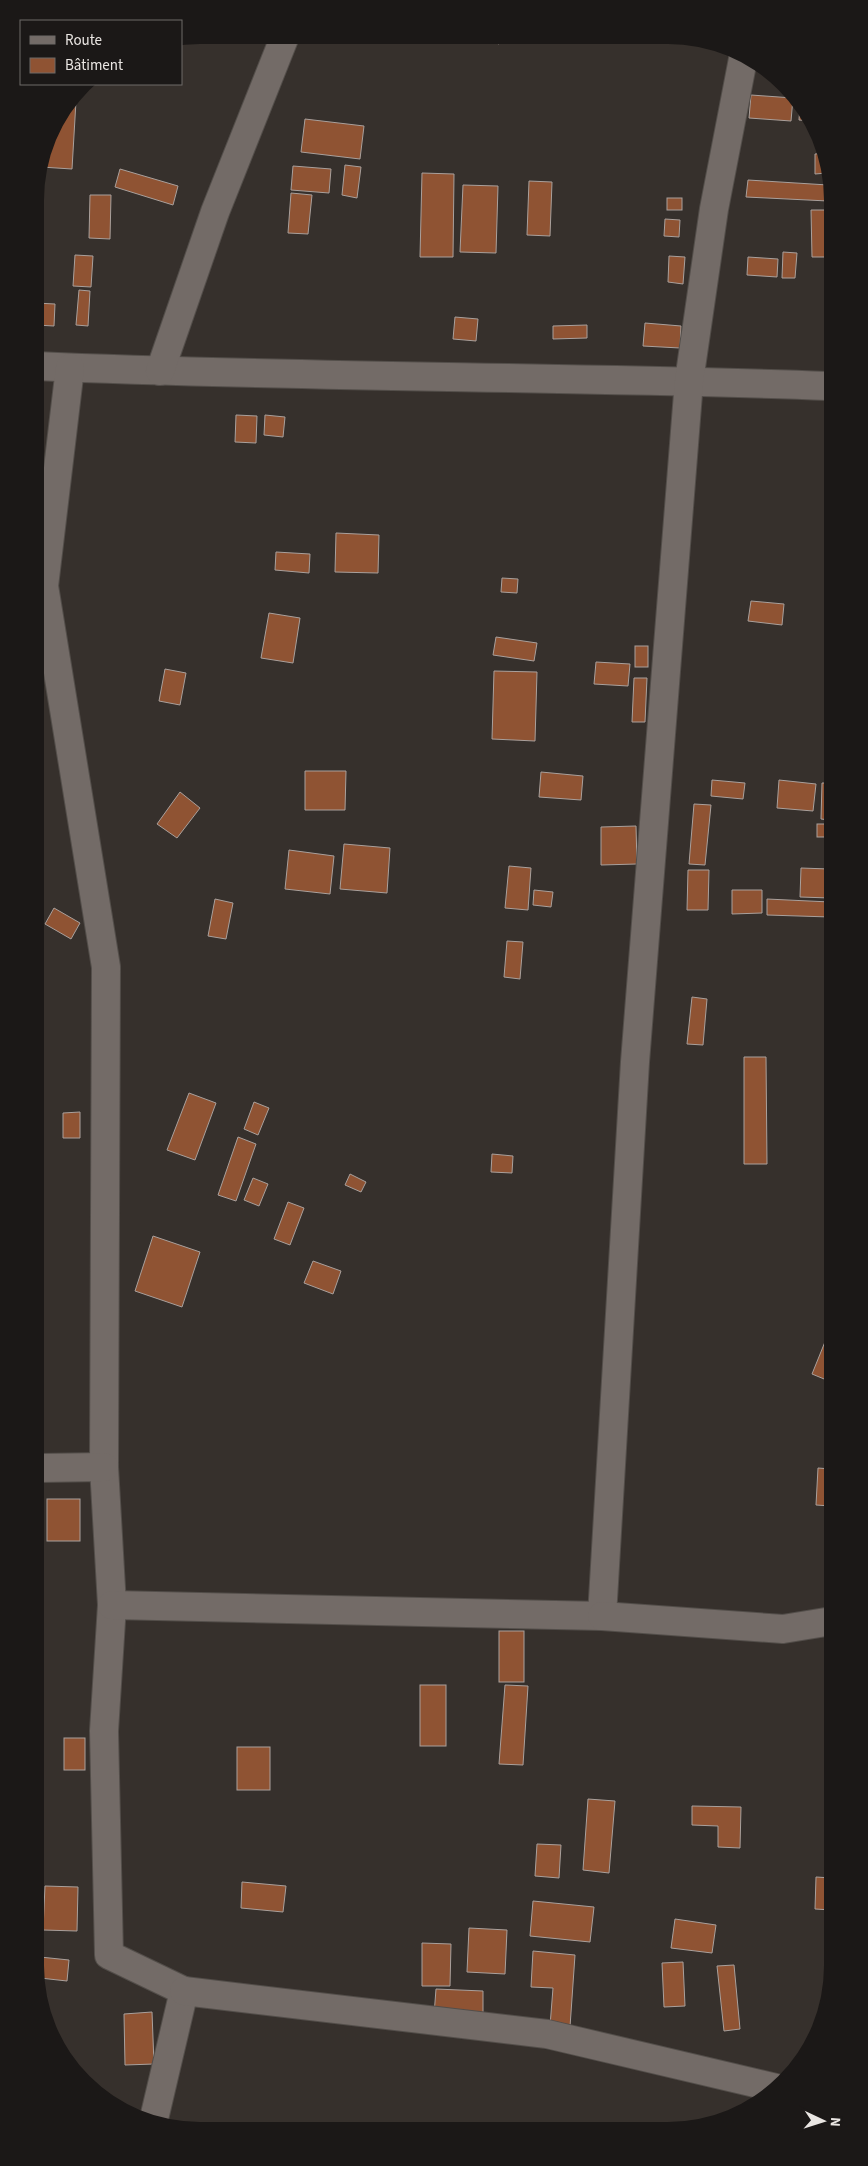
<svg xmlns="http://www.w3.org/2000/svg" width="868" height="2166" font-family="'Source Sans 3',sans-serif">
<rect width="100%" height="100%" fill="#36302c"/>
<g fill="#8f5333" stroke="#a9a09c">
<polygon points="484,37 502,37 499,44"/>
<polygon points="751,95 793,98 791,121 749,118"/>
<polygon points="72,101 76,101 72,169 41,167 52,127"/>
<polygon points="800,104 811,117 812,121 799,120"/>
<polygon points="305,119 364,126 360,159 301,152"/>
<polygon points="826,153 827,173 815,174 815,154"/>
<polygon points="345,165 361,167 357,198 342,195"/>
<polygon points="293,166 331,169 329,193 291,190"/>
<polygon points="120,169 178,186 173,205 115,187"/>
<polygon points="422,173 454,174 453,257 420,257"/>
<polygon points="748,180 828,185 828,201 746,197"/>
<polygon points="529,181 552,182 550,236 527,235"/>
<polygon points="463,185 498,186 496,253 460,252"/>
<polygon points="291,193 312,195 308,234 288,233"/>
<polygon points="90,195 111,195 110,239 89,238"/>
<rect x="667" y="198" width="15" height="12"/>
<polygon points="811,210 828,210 828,257 812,257"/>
<polygon points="665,219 680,220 679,237 664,236"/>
<polygon points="783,252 797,253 795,278 782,278"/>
<polygon points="75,255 93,256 91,287 73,286"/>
<polygon points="669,256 685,257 683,284 668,282"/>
<polygon points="748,257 778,259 777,277 747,275"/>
<polygon points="79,290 90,291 88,326 76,325"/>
<polygon points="36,303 55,304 54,326 36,325"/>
<polygon points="455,317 478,319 476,341 453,339"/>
<polygon points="645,323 681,326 680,348 643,346"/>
<polygon points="587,325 587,338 553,339 553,326"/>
<polygon points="236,415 257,416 256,443 235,442"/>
<polygon points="265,415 285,417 283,437 264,435"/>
<polygon points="336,533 379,535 378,573 335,572"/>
<polygon points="276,552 310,554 309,573 275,570"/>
<polygon points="502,578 518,579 517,593 501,592"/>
<polygon points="751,601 784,604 782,625 748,621"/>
<polygon points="269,613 300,618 293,663 261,658"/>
<polygon points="496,637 537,643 534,661 493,655"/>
<rect x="635" y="646" width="13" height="21"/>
<polygon points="596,662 630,664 628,686 594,684"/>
<polygon points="165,669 186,673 180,705 159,701"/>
<polygon points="494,671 537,672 535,741 492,739"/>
<polygon points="634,678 647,678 645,722 632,722"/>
<polygon points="305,771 346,771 345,810 305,810"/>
<polygon points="541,772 583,776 581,800 539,797"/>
<polygon points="712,780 745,783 743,799 711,796"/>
<polygon points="779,780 816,784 813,811 777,808"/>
<polygon points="822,783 829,783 829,820 821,819"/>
<polygon points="180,792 200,808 177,838 157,824"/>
<polygon points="694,804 711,805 705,865 689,864"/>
<rect x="817" y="824" width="12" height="13"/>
<polygon points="636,826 637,864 601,865 601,827"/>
<polygon points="344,844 390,848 387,893 340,889"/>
<polygon points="289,850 334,856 330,894 285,889"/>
<polygon points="509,866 531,868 528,910 505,908"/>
<polygon points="801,868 829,869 830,898 800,897"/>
<polygon points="688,870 709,870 708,910 687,910"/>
<polygon points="534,890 553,892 551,907 533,905"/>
<polygon points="732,890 762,890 762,913 732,914"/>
<polygon points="215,899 233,903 226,939 208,936"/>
<polygon points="767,899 830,902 830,917 767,915"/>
<polygon points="54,908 80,923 71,939 45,924"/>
<polygon points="507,941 523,942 520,979 504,977"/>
<polygon points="692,997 707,999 703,1045 687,1044"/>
<polygon points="744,1057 766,1057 767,1164 744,1164"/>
<polygon points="189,1093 216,1103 195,1160 167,1150"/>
<polygon points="254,1102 269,1108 258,1135 244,1129"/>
<polygon points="80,1112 80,1138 63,1138 63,1113"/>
<polygon points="238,1137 256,1144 236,1201 218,1195"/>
<polygon points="492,1154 513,1156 512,1173 491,1172"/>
<polygon points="350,1174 366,1182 361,1192 345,1185"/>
<polygon points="253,1178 268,1184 259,1206 244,1200"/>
<polygon points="288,1202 304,1208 290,1245 274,1239"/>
<polygon points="153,1236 200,1252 182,1307 135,1291"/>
<polygon points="313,1261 341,1271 333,1294 304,1283"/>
<polygon points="831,1327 831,1377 829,1381 812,1374"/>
<polygon points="818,1468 831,1469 831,1506 816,1505"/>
<rect x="47" y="1499" width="33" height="42"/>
<rect x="499" y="1631" width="25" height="51"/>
<rect x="420" y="1685" width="26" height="61"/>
<polygon points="505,1685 528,1686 523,1765 499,1764"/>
<rect x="64" y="1738" width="21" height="32"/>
<rect x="237" y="1747" width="33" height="43"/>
<polygon points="588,1799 615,1801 609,1873 583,1870"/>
<polygon points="692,1806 741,1807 740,1848 718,1847 718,1826 692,1825"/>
<polygon points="537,1844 561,1845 559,1878 535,1876"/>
<rect x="830" y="1858" width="2" height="18"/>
<polygon points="816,1877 832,1878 832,1910 815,1909"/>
<polygon points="242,1882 286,1886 283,1912 241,1908"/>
<polygon points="45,1886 78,1887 77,1931 43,1930"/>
<polygon points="533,1901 594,1907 590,1942 530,1936"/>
<polygon points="675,1919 716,1925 712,1953 671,1948"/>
<polygon points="469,1928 507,1930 505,1974 467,1972"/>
<polygon points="422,1943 451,1944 450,1986 422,1986"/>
<polygon points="533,1951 575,1955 570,2027 550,2026 553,1988 531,1987"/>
<polygon points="40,1957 69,1960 67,1981 40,1978"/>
<polygon points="683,1962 685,2006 664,2007 662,1963"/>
<polygon points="734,1965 740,2029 724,2031 717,1966"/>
<polygon points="436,1989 483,1991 483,2016 434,2015"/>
<polygon points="152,2012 154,2064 125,2065 124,2014"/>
</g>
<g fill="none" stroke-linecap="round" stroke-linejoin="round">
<g stroke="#534e4a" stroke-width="30">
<g id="minor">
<path d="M36,366C300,378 564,376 828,386"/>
<polyline points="70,368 44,586 106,967 104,1467 112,1605 104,1731 109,1955 184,1991 153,2123"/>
<polyline points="160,371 215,212 285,36"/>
<polyline points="39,1468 104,1467"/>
<polyline points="112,1605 602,1616 635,1062 689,381 714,209 743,59"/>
<polyline points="602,1616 783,1629 832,1621"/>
<polyline points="184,1991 547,2034 776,2088"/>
</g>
</g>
<use href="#minor" stroke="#736b67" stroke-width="28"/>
</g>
<path d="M0 0H868V2166H0ZM200 44H668A156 156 0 0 1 824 200V1966A156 156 0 0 1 668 2122H200A156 156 0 0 1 44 1966V200A156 156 0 0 1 200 44Z" fill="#1b1817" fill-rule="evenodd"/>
<rect x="20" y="20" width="162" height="65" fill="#1b1817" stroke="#6e6a69"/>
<rect x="30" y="36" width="25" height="8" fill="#736b67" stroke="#6e6a69"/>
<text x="65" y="45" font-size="15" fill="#eae6e3">Route</text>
<rect x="30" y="58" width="25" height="15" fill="#8f5333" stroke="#6e6a69"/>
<text x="65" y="70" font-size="15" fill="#eae6e3">Bâtiment</text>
<g transform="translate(823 2121) rotate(94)" stroke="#1b1817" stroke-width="4" paint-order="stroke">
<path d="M0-4L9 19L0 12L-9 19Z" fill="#eae6e3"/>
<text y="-8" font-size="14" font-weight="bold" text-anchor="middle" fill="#eae6e3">N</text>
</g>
</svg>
